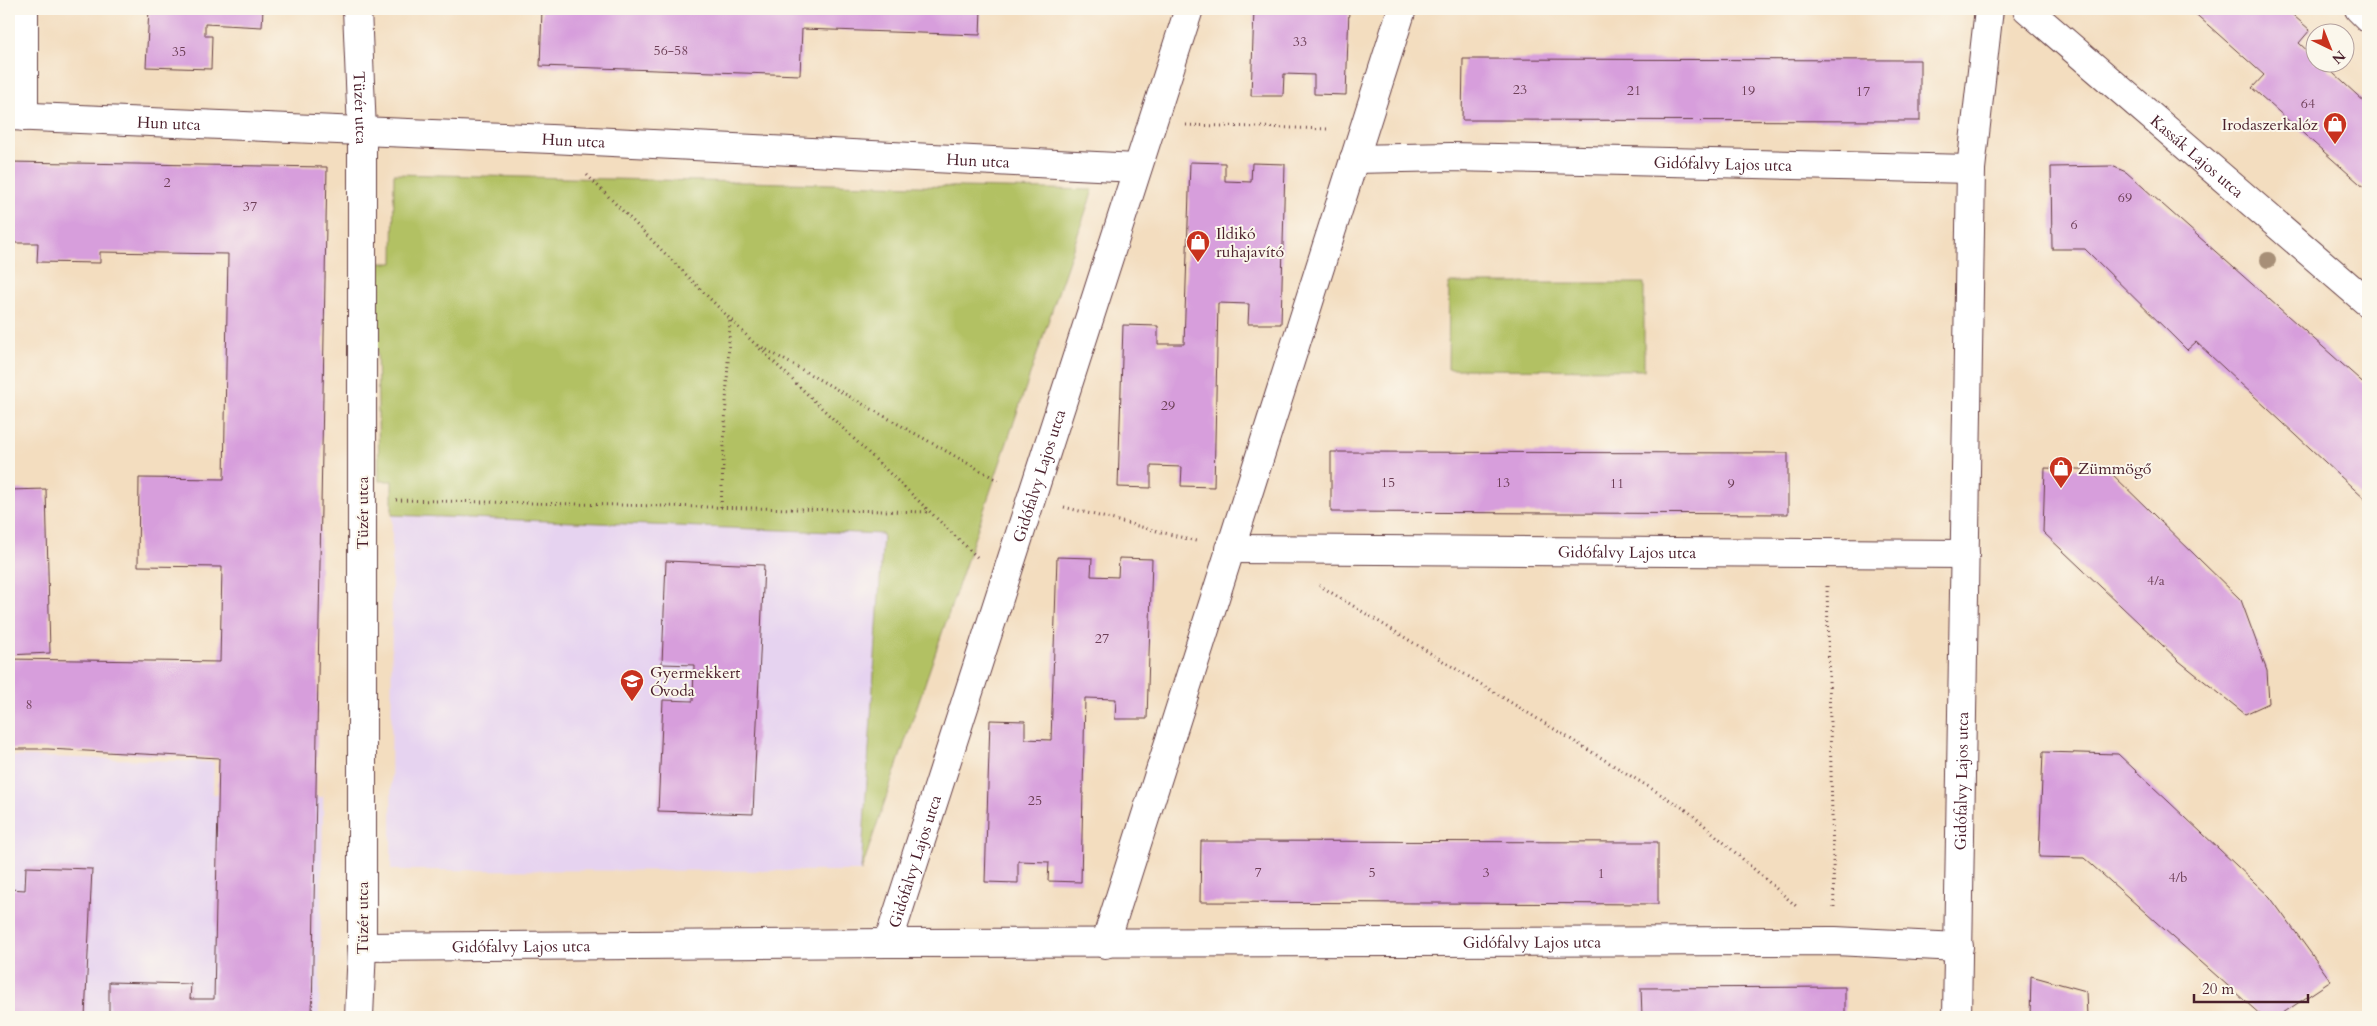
<svg xmlns="http://www.w3.org/2000/svg" width="2377" height="1026" font-family="Cardo,serif">
<rect width="100%" height="100%" fill="#fbf7ec"/>
<filter id="ink" filterUnits="userSpaceOnUse"><feTurbulence type="fractalNoise" baseFrequency=".02" numOctaves="2"/><feDisplacementMap in="SourceGraphic" scale="10" xChannelSelector="R" yChannelSelector="G"/><feConvolveMatrix kernelMatrix="1 2 1 2 8 2 1 2 1" color-interpolation-filters="sRGB"/></filter>
<filter id="wash" filterUnits="userSpaceOnUse"><feTurbulence type="fractalNoise" baseFrequency=".0096" numOctaves="4" result="noise"/><feDisplacementMap in="SourceGraphic" scale="20" xChannelSelector="R" yChannelSelector="G"/><feGaussianBlur stdDeviation="1.12" result="paint"/><feColorMatrix in="noise" values="0 0 0 0 0 0 0 0 0 0 0 0 0 0 0 0 0 1.4 0 .05"/><feComposite in="paint" operator="in"/></filter>
<g filter="url(#wash)">
<rect width="100%" height="100%" fill="#f3ddbf"/>
<g fill="#e6d3f0">
<polygon points="392,515 883,533 861,871 391,870"/>
<polygon points="9,756 214,762 213,794 323,797 324,765 319,1017 9,1017"/>
</g>
<g fill="#b2c164" stroke="#7e7048">
<polygon points="394,174 1093,190 861,871 883,534 392,515 392,481 379,481 376,263 393,263"/>
<polygon points="1449,283 1644,283 1644,370 1448,369"/>
</g>
<g id="blocks">
<g fill="#d79edc">
<polygon points="149,9 263,9 262,27 205,24 205,36 212,36 211,69 146,67"/>
<polygon points="542,9 981,9 980,35 802,29 800,75 540,66"/>
<polygon points="1254,9 1349,9 1346,95 1314,94 1314,75 1284,74 1283,96 1251,96"/>
<polygon points="2190,9 2286,9 2310,30 2299,43 2314,57 2314,62 2321,62 2368,105 2368,191 2252,88 2264,75"/>
<polygon points="1463,59 1920,60 1920,121 1462,120"/>
<polygon points="9,162 327,167 312,1017 109,1017 109,982 191,984 190,999 214,999 219,758 48,749 9,749 9,659 220,662 222,567 138,566 139,478 224,479 228,254 100,252 100,263 37,262 38,243 9,243"/>
<polygon points="1190,162 1225,163 1225,181 1251,182 1252,163 1285,164 1281,324 1248,324 1249,304 1218,303 1214,487 1181,486 1182,467 1151,466 1151,488 1118,487 1123,325 1158,326 1158,344 1184,344"/>
<polygon points="2112,166 2126,172 2368,387 2368,502 2196,342 2187,350 2085,249 2052,249 2051,167"/>
<polygon points="1331,452 1788,453 1788,514 1331,512"/>
<polygon points="2045,468 2108,470 2241,600 2267,671 2269,703 2245,714 2179,661 2043,532"/>
<polygon points="46,489 50,653 9,655 9,490"/>
<polygon points="1057,557 1092,558 1091,576 1118,577 1119,558 1152,559 1147,719 1115,719 1116,699 1085,698 1081,882 1048,881 1049,862 1018,861 1018,883 985,882 990,720 1025,721 1025,739 1051,740"/>
<polygon points="666,561 764,565 753,814 658,811 663,700 693,701 694,665 662,664"/>
<polygon points="2043,752 2118,754 2270,897 2331,981 2277,1017 2263,1017 2084,858 2039,857"/>
<polygon points="1201,841 1658,842 1658,904 1200,902"/>
<polygon points="26,867 92,869 85,1017 9,1017 9,889 25,890"/>
<polygon points="2031,976 2086,991 2087,1017 2030,1017"/>
<polygon points="1845,987 1845,1017 1642,1017 1641,988"/>
<polygon points="1190,1014 1190,1017 1089,1017 1089,1015"/>
</g>
</g>
</g>
<g filter="url(#ink)">
<use href="#blocks" fill-opacity="0" stroke="#633c41" stroke-width="1"/>
<g fill="none" stroke-linecap="round" stroke-linejoin="round">
<g stroke="#633c41" stroke-width="30">
<g id="minor">
<path id="s1" d="M357,9L362,132V947L359,1017"/>
<path id="s2" d="M2027,9L2368,303"/>
<polyline points="2359,9 2368,18"/>
<path id="s3" d="M9,116L551,139L1137,168"/>
<polyline points="24,117 24,9"/>
<path id="s4" d="M1354,159L1451,157L1971,169"/>
<path id="s5" d="M1229,549L1965,554"/>
<path id="s6" d="M888,943L1189,9"/>
<polyline points="1105,944 1402,9"/>
<path id="s7" d="M362,947L888,943L1835,941L1959,947"/>
<path id="s8" d="M1957,1017L1971,169L1989,9"/>
</g>
</g>
<g stroke="#633c41" stroke-width="3" stroke-dasharray="1 4" stroke-linecap="butt">
<polyline points="1186,125 1330,129"/>
<polyline points="587,175 753,342 977,557"/>
<polyline points="758,345 1001,482"/>
<polyline points="396,500 929,512"/>
<polyline points="721,507 730,320"/>
<polyline points="1064,507 1196,541"/>
<polyline points="1319,585 1688,811 1796,906"/>
<polyline points="1827,586 1834,907"/>
</g>
<use href="#minor" stroke="#fff" stroke-width="28"/>
</g>
<circle fill="#a78f77" cx="2268" cy="260" r="8"/>
</g>
<defs>
<g id="shop-pin" transform="scale(1.25)"><path d="M0 17L-7.5 6A9.5 9.5 0 1 1 7.5 6Z" fill="#c8321e" stroke="#fbf7ec"/><path d="M-5-2.5h2.3a2.7 3.5 0 0 1 5.4 0H5L5.5 6h-11ZM-1.5-2.5h3a1.5 2.3 0 0 0-3 0Z" fill="#fff"/></g>
<g id="school-pin" transform="scale(1.25)"><path d="M0 17L-7.5 6A9.5 9.5 0 1 1 7.5 6Z" fill="#c8321e" stroke="#fbf7ec"/><path d="M0-5L7-2L0 1L-7-2ZM-4 1L0 2.5L4 1V4Q0 6-4 4Z" fill="#fff"/></g>
</defs>
<g fill-rule="evenodd">
<use href="#shop-pin" x="2335" y="124"/>
<use href="#shop-pin" x="1198" y="242"/>
<use href="#shop-pin" x="2061" y="468"/>
<use href="#school-pin" x="632" y="681"/>
</g>
<g text-anchor="middle" stroke-width="4" stroke-linejoin="round" paint-order="stroke">
<g font-size="14" fill="#6d3f57">
<text x="1300" y="46">33</text>
<text x="671" y="55">56-58</text>
<text x="179" y="56">35</text>
<text x="1520" y="94">23</text>
<text x="1634" y="95">21</text>
<text x="1748" y="95">19</text>
<text x="1863" y="96">17</text>
<text x="2308" y="108">64</text>
<text x="167" y="187">2</text>
<text x="2125" y="202">69</text>
<text x="250" y="211">37</text>
<text x="2074" y="229">6</text>
<text x="1168" y="410">29</text>
<text x="1388" y="487">15</text>
<text x="1503" y="487">13</text>
<text x="1617" y="488">11</text>
<text x="1731" y="488">9</text>
<text x="2156" y="585">4/a</text>
<text x="1102" y="643">27</text>
<text x="29" y="709">8</text>
<text x="1035" y="805">25</text>
<text x="1258" y="877">7</text>
<text x="1372" y="877">5</text>
<text x="1486" y="877">3</text>
<text x="1601" y="878">1</text>
<text x="2178" y="882">4/b</text>
</g>
<g font-size="16" fill="#4a1f2b" stroke="#fbf7ec">
<text dy="6" stroke="none"><textPath href="#s1" startOffset="99">Tüzér utca</textPath></text>
<text dy="6" stroke="none"><textPath href="#s3" startOffset="160">Hun utca</textPath></text>
<text dy="6" stroke="none"><textPath href="#s3" startOffset="565">Hun utca</textPath></text>
<text dy="6" stroke="none"><textPath href="#s2" startOffset="225">Kassák Lajos utca</textPath></text>
<text dy="6" stroke="none"><textPath href="#s3" startOffset="970">Hun utca</textPath></text>
<text dy="6" stroke="none"><textPath href="#s4" startOffset="369">Gidófalvy Lajos utca</textPath></text>
<text dy="6" stroke="none"><textPath href="#s6" startOffset="491">Gidófalvy Lajos utca</textPath></text>
<text transform="translate(362 513) rotate(-90)" y="6">Tüzér utca</text>
<text dy="6" stroke="none"><textPath href="#s5" startOffset="398">Gidófalvy Lajos utca</textPath></text>
<text dy="6" stroke="none"><textPath href="#s8" startOffset="236">Gidófalvy Lajos utca</textPath></text>
<text dy="6" stroke="none"><textPath href="#s6" startOffset="86">Gidófalvy Lajos utca</textPath></text>
<text transform="translate(362 918) rotate(-90)" y="6">Tüzér utca</text>
<text dy="6" stroke="none"><textPath href="#s7" startOffset="1170">Gidófalvy Lajos utca</textPath></text>
<text dy="6" stroke="none"><textPath href="#s7" startOffset="159">Gidófalvy Lajos utca</textPath></text>
</g>
<g font-size="16" fill="#4a1f2b" stroke="#fbf7ec" text-anchor="start">
<text x="2318" y="130" text-anchor="end">Irodaszerkalóz</text>
<text x="1216" y="239">Ildikó<tspan x="1216" dy="18">ruhajavító</tspan></text>
<text x="2078" y="474">Zümmögő</text>
<text x="650" y="678">Gyermekkert<tspan x="650" dy="18">Óvoda</tspan></text>
</g>
</g>
<rect width="2377" height="1026" fill="none" stroke="#fbf7ec" stroke-width="30"/>
<g transform="translate(2330 48) rotate(137)"><circle r="24" fill="#fbf7ec" stroke="#b4a19f"/>
<path d="M0-4L9 19L0 12L-9 19Z" fill="#c8321e"/>
<text y="-8" font-size="14" font-weight="bold" text-anchor="middle" fill="#4a1f2b">N</text>
</g>
<path d="M2194 994v8h114v-8" fill="none" stroke="#4a1f2b" stroke-width="2.5"/>
<text x="2202" y="994" font-size="15" fill="#4a1f2b" stroke="#fbf7ec" stroke-width="4" paint-order="stroke">20 m</text>
</svg>
